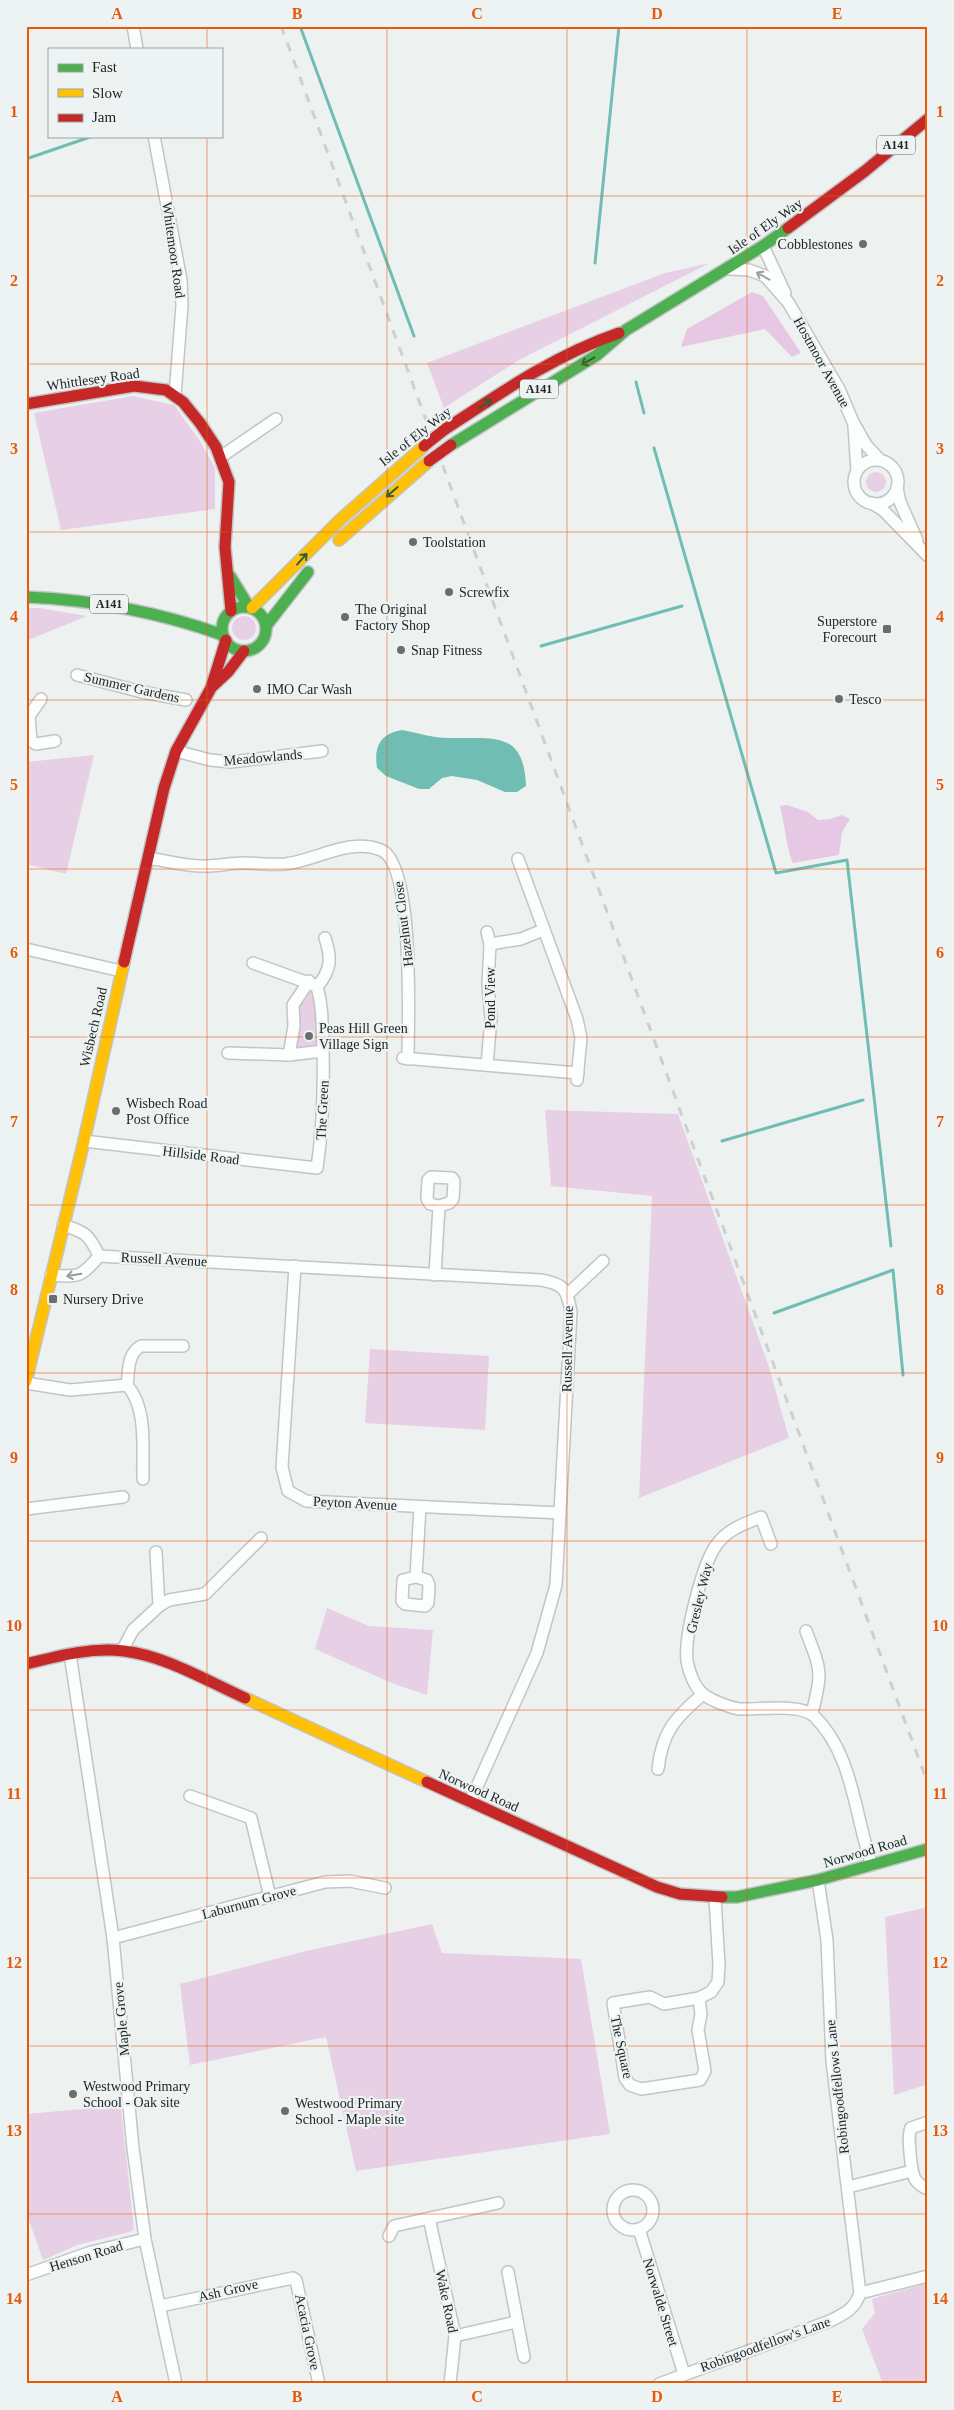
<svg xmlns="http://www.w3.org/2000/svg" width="954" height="2410" font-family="Georgia,serif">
<rect width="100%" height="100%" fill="#edf2f1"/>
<g fill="#e7d0e5">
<polygon points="710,263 519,360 444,408 427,363 665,273"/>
<polygon points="133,396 174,405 200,441 215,468 215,509 61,530 34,413"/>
<circle cx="876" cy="482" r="10"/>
<polygon points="26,608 40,608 87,616 26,641"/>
<circle cx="244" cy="628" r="12"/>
<polygon points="94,755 66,874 26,864 26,762"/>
<polygon points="308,992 312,992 315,997 319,1041 314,1047 294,1050 298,1005"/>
<polygon points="545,1110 678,1114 769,1367 789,1438 639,1498 652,1196 551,1186"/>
<polygon points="370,1349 489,1356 485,1430 365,1423"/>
<polygon points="327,1608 369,1626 433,1630 427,1695 394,1684 315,1649"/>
<polygon points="928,1907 928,2084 894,2095 885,1917"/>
<polygon points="432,1924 442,1953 581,1959 610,2134 356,2171 326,2037 190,2065 180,1984 306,1951"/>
<polygon points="116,2106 121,2108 134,2229 130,2232 77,2245 43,2260 26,2212 26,2114"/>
<polygon points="928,2283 928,2384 883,2384 862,2329 875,2313 872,2299"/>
</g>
<g fill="#e7c8e4">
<polygon points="752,292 763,296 801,353 792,357 765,329 681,347 687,329"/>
<path d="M787,805L808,812L818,820L830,819L842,815L850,819L842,832L839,855L793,863C787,851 784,821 780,806Z"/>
</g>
<path fill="#70bdb3" d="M402,730C418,733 433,738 449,738C492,739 524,729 526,786L517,792H505L477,780L452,776L442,778L429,789H419L386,776L377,768C374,746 380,734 402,730Z"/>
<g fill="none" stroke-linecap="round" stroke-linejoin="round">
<g stroke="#70bdb3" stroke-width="3">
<polyline points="300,26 414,336"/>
<polyline points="26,159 93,136"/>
<polyline points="595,263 619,26"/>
<polyline points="636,382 644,413"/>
<polyline points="654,448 776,873 847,860 891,1246"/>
<polyline points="541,646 682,606"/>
<polyline points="722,1141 863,1100"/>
<polyline points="774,1313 893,1270 903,1375"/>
</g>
<g stroke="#c2c5c4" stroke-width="14">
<g id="street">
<polyline points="133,26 137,49"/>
<polyline points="154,136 181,280 182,306 175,395"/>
<polyline points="763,246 785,293"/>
<polyline points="730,269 749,270 765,276 788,302 839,389 853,422 866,445 880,460"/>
<polyline points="854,427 857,470"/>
<polyline points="222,456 276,419"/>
<circle cx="876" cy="482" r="22"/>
<polyline points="897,488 900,502 917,540"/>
<polyline points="872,503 883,510 928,556"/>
<polyline points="77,675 142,692 186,700"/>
<polyline points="41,699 29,716 31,741 36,744 55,741"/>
<polyline points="176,751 210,760 231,762 322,751"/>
<path d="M149,858C167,861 187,867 206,866C218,866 231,863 243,863C257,863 271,865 285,864C315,861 350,837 381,850C415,864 408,1024 408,1059"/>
<polyline points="518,859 577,1019 581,1038 577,1080"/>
<polyline points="487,932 490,944 488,985 491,1018 487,1065"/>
<polyline points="490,944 521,939 543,930"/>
<polyline points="26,949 121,971"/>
<polyline points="253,963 314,985"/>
<polyline points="228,1053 289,1055 323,1051"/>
<polyline points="289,1055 294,1026 293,1005 309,981"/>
<polyline points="403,1058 578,1073"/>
<path d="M84,1141L317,1168C323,1127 324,1090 323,1049C322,1028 323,1007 317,987C331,970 332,959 325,938"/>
<path d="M99,1256L541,1280C564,1284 567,1289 571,1312L556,1585L537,1653L470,1802"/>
<polyline points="295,1266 282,1467 288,1491 306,1501 560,1513"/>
<path d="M51,1275C78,1277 81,1278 99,1256C89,1234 85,1232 63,1225"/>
<polyline points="435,1275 439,1206 449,1203 453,1199 454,1181 452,1178 431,1177 428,1180 427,1199 430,1204 439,1206"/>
<polyline points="568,1294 603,1261"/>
<polyline points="26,1383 70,1390 127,1385"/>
<path d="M143,1479C142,1449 148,1409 127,1385C129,1371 127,1354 141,1346H183"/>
<polyline points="26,1509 123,1497"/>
<path d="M771,1544L761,1517C744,1524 728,1529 717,1544C702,1564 684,1637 687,1661C689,1673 695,1688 704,1695C713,1701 728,1707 739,1709C757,1710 800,1703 814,1716C854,1755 854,1815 872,1865"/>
<polyline points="416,1577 403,1580 402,1601 405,1604 425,1606 428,1603 429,1585 427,1580 416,1577 420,1507"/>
<polyline points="159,1606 169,1600 205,1594 261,1538"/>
<path d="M806,1631C821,1670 823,1672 812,1713"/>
<polyline points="123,1649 133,1630 159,1606 156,1552"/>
<polyline points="70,1654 113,1938 133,2148 145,2239 176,2384"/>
<path d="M658,1769C662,1732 675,1718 703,1694"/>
<polyline points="190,1796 251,1818 270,1897"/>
<polyline points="113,1938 325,1882 350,1881 385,1888"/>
<polyline points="699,1998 701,2014 698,2030 705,2071 700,2080 641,2089 630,2085 625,2078 613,2003 650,1997 664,2004 699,1998 711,1992 718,1982 719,1965 715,1898"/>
<path d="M928,2122L911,2128C907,2134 911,2172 915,2179C918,2184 923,2187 928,2189"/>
<polyline points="848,2187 912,2171"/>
<circle cx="633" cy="2210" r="20"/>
<polyline points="429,2218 455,2336 450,2384"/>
<polyline points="639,2229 684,2374"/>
<polyline points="389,2236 394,2226 498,2203"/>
<polyline points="508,2272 524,2357"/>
<polyline points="26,2275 91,2252 145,2239"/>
<polyline points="860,2293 928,2276"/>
<polyline points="160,2306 293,2278 296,2280 319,2384"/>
<polyline points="455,2336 516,2322"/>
<path d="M659,2384L830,2321C844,2314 855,2309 860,2293L832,2061L827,1940L818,1880"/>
</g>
</g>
<g stroke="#c2c5c4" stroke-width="14">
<g id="fast">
<polyline points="451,445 597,355 626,330 763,246 788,228"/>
<polyline points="230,576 249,607"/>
<path d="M26,597C94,600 159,612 223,635"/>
<circle cx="244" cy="629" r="22"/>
<polyline points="266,626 308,572"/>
<polyline points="722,1897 737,1897 818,1880 928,1849"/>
</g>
</g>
<g stroke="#c2c5c4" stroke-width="14">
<g id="slow">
<polyline points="339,540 429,461"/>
<polyline points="252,608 340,520 424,446"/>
<polyline points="26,1381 84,1141 124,962"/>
<polyline points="245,1698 427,1782"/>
</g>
</g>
<g stroke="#c2c5c4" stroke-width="14">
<g id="jam">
<polyline points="788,228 865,171 928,119"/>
<polyline points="26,404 134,386 166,390 183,402 200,423 216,447 229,482 225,547 231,611"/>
<path d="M444,430C500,393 555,355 619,333"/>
<polyline points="213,686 228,672 244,651"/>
<polyline points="124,962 164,788 176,751 211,688 226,640"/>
<path d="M26,1664C58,1656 91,1647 124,1651C166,1656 207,1681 245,1698"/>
<polyline points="427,1782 657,1887 680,1894 722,1897"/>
</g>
</g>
<use href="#street" stroke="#fcfdfd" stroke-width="11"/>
<use href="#fast" stroke="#4caf50" stroke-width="11"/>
<use href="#slow" stroke="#ffc107" stroke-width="11"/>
<use href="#jam" stroke="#c62828" stroke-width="11"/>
<polyline stroke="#cecfcf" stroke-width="3" stroke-dasharray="9 9" stroke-linecap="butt" points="281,26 928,1784"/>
<g stroke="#cdcfcf" stroke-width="14" stroke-linecap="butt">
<g id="jam-bridge">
<polyline points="424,446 444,430"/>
<polyline points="429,461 451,445"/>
</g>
</g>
<use href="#jam-bridge" stroke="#c62828" stroke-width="11"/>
</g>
<defs><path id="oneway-shaft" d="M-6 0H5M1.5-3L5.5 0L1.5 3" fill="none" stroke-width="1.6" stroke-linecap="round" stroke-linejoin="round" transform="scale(1.25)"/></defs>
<g stroke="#9a9c9c">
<use href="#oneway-shaft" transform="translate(763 276) rotate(-150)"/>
<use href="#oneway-shaft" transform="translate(74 1275) rotate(170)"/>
</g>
<g stroke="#335d36">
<use href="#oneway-shaft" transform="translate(588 361) rotate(151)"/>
<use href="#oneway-shaft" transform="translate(485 404) rotate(-33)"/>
<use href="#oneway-shaft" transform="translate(392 492) rotate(139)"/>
<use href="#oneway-shaft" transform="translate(302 559) rotate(-48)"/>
</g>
<path fill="none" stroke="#e8590c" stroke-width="1" stroke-opacity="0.55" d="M207,26V49M387,26V2384M567,26V2384M747,26V2384M207,136V2384M26,196H928M26,364H928M26,532H928M26,700H928M26,869H928M26,1037H928M26,1205H928M26,1373H928M26,1541H928M26,1710H928M26,1878H928M26,2046H928M26,2214H928"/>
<g fill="#6a6d6c" stroke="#ecf3f2" stroke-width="2">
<circle cx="863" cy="244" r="5"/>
<circle cx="413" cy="542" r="5"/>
<circle cx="449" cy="592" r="5"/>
<circle cx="345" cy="617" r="5"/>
<rect x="882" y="624" width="10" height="10" rx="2.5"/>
<circle cx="401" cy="650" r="5"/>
<circle cx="257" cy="689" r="5"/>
<circle cx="839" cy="699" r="5"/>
<circle cx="309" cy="1036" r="5"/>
<circle cx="116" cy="1111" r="5"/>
<rect x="48" y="1294" width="10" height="10" rx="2.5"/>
<circle cx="73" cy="2094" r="5"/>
<circle cx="285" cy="2111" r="5"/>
</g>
<g text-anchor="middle" stroke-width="4.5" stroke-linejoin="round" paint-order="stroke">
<g fill="#ecf3f2" stroke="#5f6462" stroke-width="1">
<rect x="877" y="135.5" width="38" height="19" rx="4"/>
<rect x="520" y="379.5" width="38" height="19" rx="4"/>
<rect x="90" y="594.5" width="38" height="19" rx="4"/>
</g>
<g font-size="12" font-weight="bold" fill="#232625">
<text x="896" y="149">A141</text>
<text x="539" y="393">A141</text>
<text x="109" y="608">A141</text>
</g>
<g font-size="14" fill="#232625" stroke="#ecf3f2">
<text transform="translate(765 226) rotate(-35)" y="5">Isle of Ely Way</text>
<text transform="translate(174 250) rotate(82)" y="5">Whitemoor Road</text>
<text transform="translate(822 362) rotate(61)" y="5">Hostmoor Avenue</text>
<text transform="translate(93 379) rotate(-8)" y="5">Whittlesey Road</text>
<text transform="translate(415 436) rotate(-38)" y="5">Isle of Ely Way</text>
<text transform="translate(132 687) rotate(13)" y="5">Summer Gardens</text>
<text transform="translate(263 757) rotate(-5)" y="5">Meadowlands</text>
<text transform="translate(403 924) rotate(-97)" y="5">Hazelnut Close</text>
<text transform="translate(490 998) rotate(-90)" y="5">Pond View</text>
<text transform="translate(93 1027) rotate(-77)" y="5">Wisbech Road</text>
<text transform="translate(322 1110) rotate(-87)" y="5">The Green</text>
<text transform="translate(201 1155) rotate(7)" y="5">Hillside Road</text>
<text transform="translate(164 1259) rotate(3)" y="5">Russell Avenue</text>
<text transform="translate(567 1349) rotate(-89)" y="5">Russell Avenue</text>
<text transform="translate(355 1503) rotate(3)" y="5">Peyton Avenue</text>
<text transform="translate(699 1598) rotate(-76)" y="5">Gresley Way</text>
<text transform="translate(479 1790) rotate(24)" y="5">Norwood Road</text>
<text transform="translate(865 1851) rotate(-16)" y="5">Norwood Road</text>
<text transform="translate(249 1902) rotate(-15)" y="5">Laburnum Grove</text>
<text transform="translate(121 2019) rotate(-95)" y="5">Maple Grove</text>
<text transform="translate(622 2047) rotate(78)" y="5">The Square</text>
<text transform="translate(837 2087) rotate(-96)" y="5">Robingoodfellows Lane</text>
<text transform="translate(86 2256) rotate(-17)" y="5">Henson Road</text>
<text transform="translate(228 2290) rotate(-13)" y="5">Ash Grove</text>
<text transform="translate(447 2301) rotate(78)" y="5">Wake Road</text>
<text transform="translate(661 2302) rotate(73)" y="5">Norwalde Street</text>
<text transform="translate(308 2332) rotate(78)" y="5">Acacia Grove</text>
<text transform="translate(765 2344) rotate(-20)" y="5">Robingoodfellow's Lane</text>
</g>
<g font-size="14" fill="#232625" stroke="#ecf3f2" text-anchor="start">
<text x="853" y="249" text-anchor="end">Cobblestones</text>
<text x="423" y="547">Toolstation</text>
<text x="459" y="597">Screwfix</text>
<text x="355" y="614">The Original<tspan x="355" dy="16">Factory Shop</tspan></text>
<text x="877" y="626" text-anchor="end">Superstore<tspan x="877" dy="16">Forecourt</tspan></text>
<text x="411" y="655">Snap Fitness</text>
<text x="267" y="694">IMO Car Wash</text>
<text x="849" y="704">Tesco</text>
<text x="319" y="1033">Peas Hill Green<tspan x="319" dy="16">Village Sign</tspan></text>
<text x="126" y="1108">Wisbech Road<tspan x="126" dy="16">Post Office</tspan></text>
<text x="63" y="1304">Nursery Drive</text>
<text x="83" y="2091">Westwood Primary<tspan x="83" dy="16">School - Oak site</tspan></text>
<text x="295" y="2108">Westwood Primary<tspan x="295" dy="16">School - Maple site</tspan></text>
</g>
</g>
<rect width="954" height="2410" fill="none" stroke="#ecf3f2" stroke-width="55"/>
<rect x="48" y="48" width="175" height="90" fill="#ecf3f2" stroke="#9ca1a0"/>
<rect x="58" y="64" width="25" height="8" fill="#4caf50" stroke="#9ca1a0"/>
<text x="92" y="72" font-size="15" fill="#232625">Fast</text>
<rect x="58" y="89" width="25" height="8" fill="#ffc107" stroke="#9ca1a0"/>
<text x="92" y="98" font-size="15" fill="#232625">Slow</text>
<rect x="58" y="114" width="25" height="8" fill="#c62828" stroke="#9ca1a0"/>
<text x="92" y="122" font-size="15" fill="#232625">Jam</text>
<rect x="28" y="28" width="898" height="2354" fill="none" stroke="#e8590c" stroke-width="2"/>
<g font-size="16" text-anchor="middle" font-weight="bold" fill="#e8590c">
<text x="117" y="19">A</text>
<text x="297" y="19">B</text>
<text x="477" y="19">C</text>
<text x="657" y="19">D</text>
<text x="837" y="19">E</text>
<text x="14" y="117">1</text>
<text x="940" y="117">1</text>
<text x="14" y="286">2</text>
<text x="940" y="286">2</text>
<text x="14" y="454">3</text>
<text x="940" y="454">3</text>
<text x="14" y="622">4</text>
<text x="940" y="622">4</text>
<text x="14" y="790">5</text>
<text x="940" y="790">5</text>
<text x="14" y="958">6</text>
<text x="940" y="958">6</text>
<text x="14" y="1127">7</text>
<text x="940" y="1127">7</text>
<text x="14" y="1295">8</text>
<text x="940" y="1295">8</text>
<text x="14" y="1463">9</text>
<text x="940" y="1463">9</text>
<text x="14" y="1631">10</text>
<text x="940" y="1631">10</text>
<text x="14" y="1799">11</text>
<text x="940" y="1799">11</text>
<text x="14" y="1968">12</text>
<text x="940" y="1968">12</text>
<text x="14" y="2136">13</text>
<text x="940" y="2136">13</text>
<text x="14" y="2304">14</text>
<text x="940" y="2304">14</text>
<text x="117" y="2402">A</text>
<text x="297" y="2402">B</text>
<text x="477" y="2402">C</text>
<text x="657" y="2402">D</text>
<text x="837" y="2402">E</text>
</g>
</svg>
